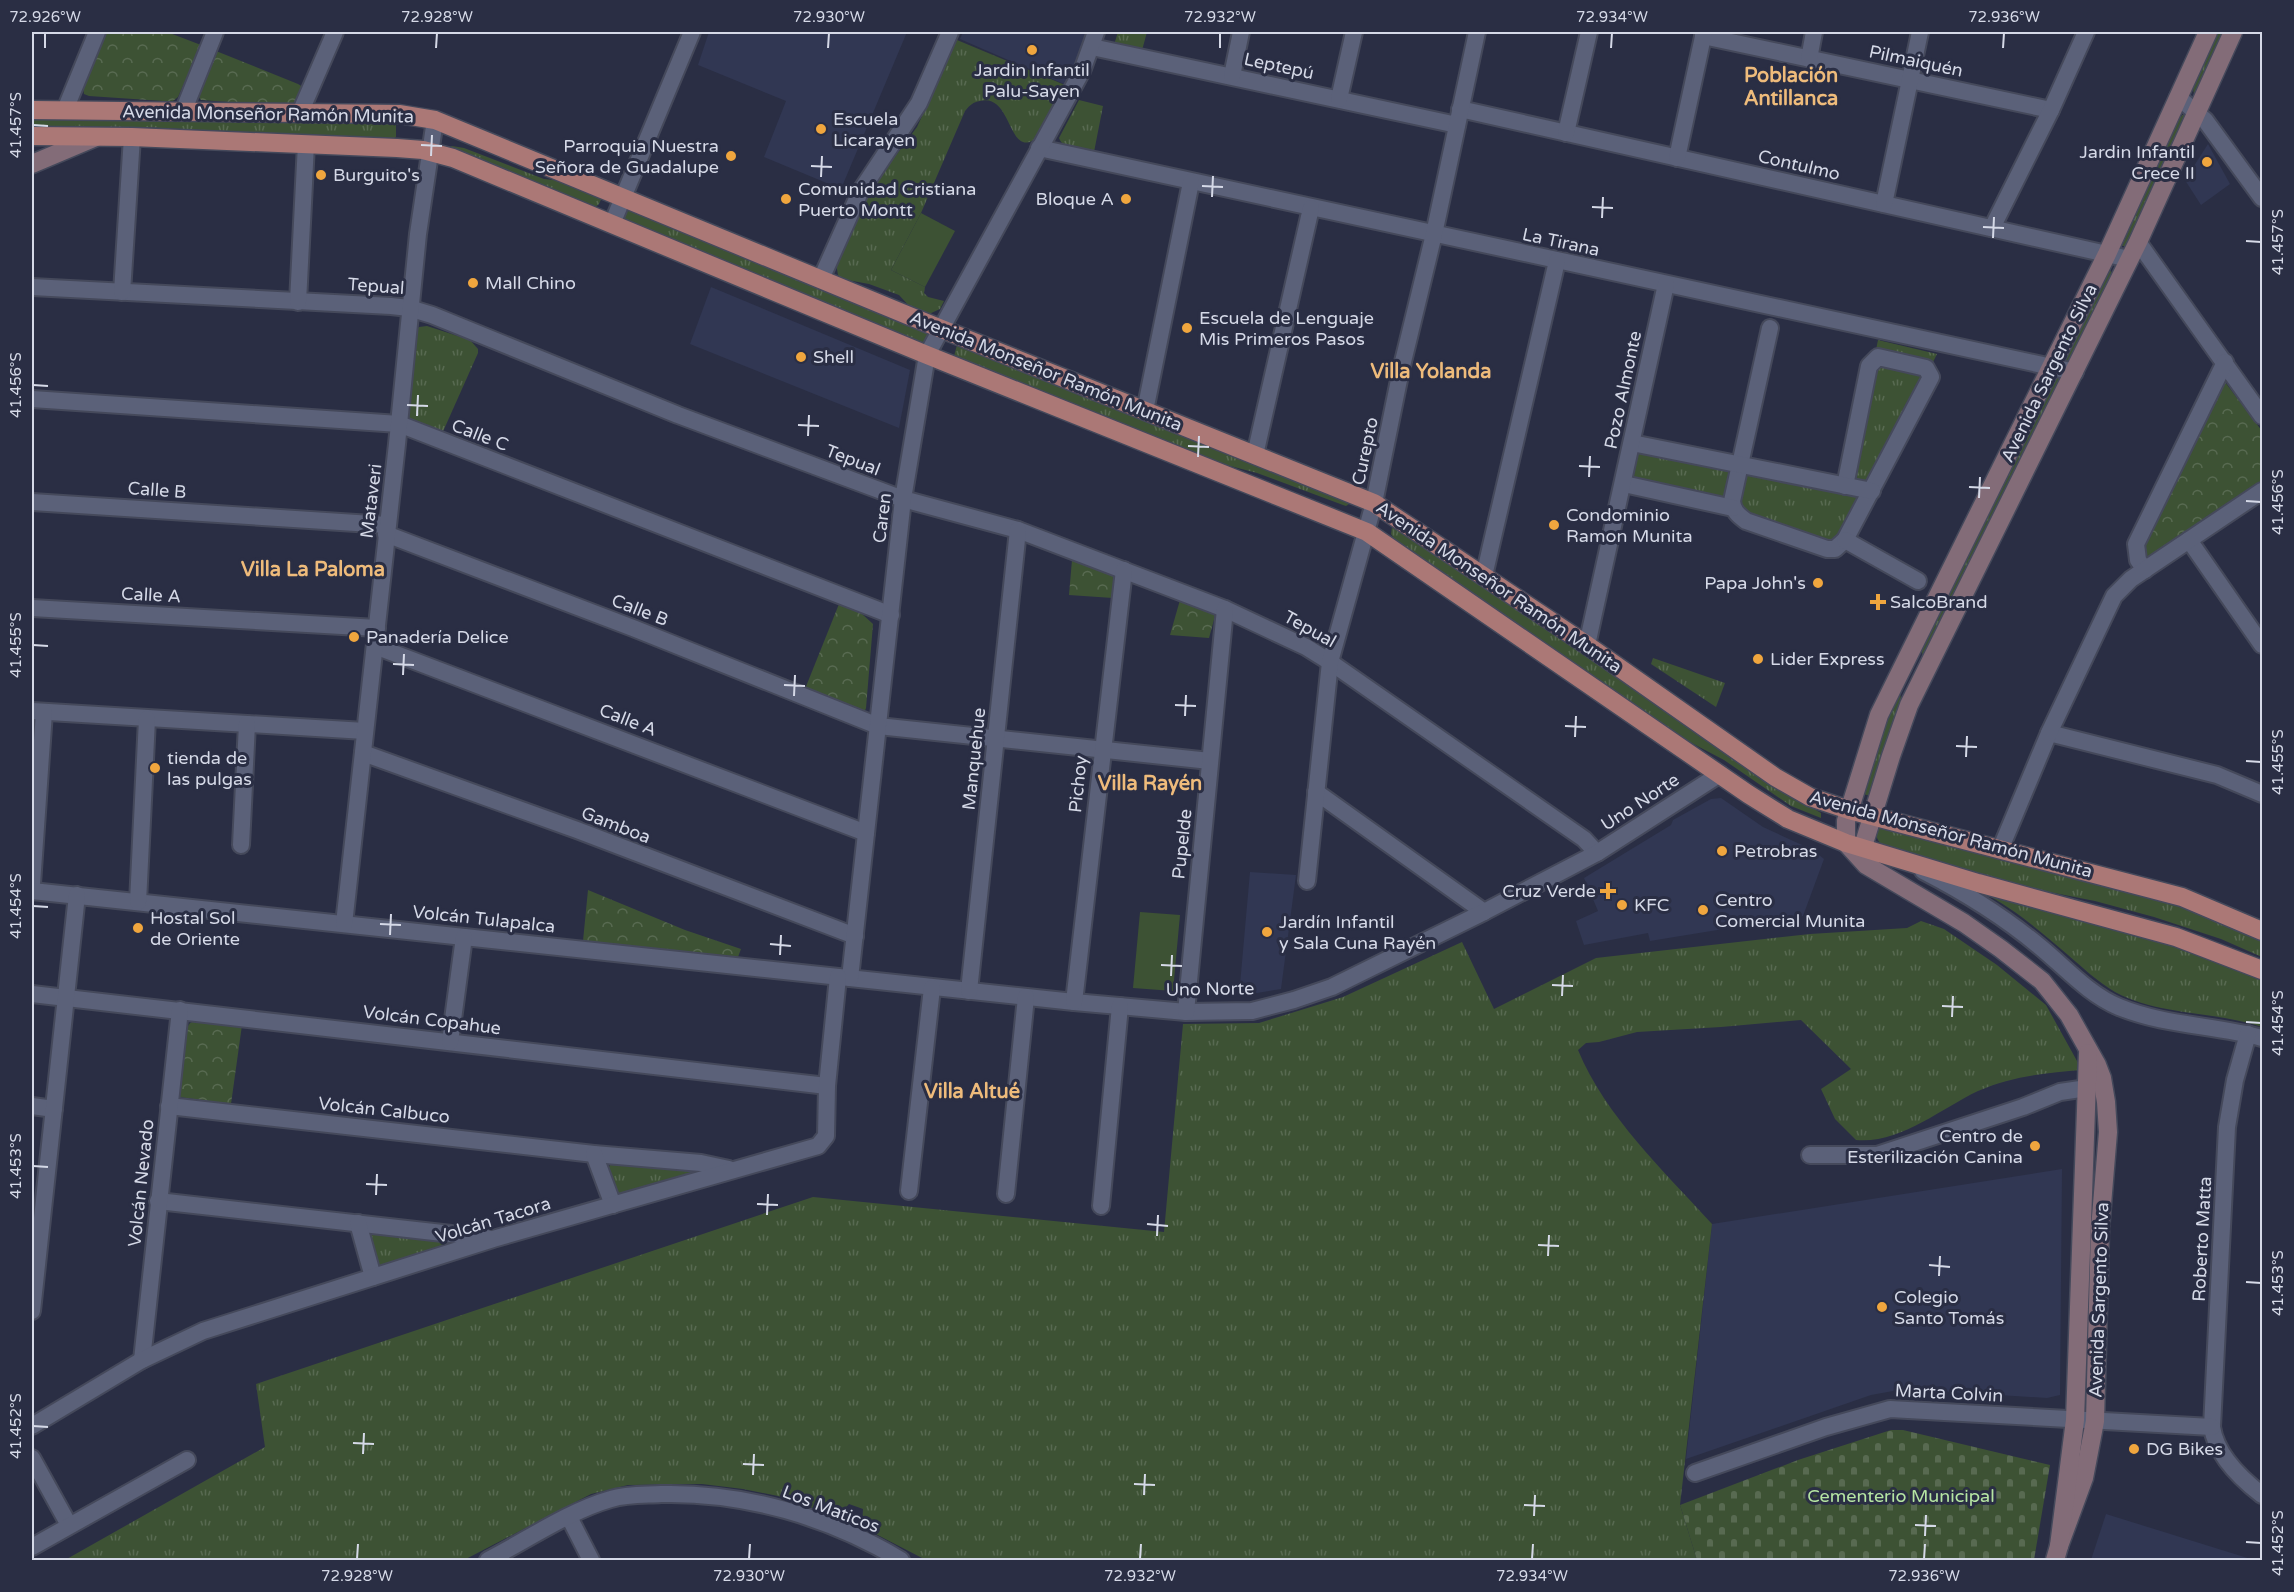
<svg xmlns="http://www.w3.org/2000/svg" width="2294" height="1592" font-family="'Varela Round',sans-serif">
<defs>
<pattern id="grass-tufts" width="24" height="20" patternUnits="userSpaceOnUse" patternTransform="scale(1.5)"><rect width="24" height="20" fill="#3d5234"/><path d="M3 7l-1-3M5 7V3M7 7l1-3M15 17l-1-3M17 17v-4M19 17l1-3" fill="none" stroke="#586a51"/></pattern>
<pattern id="cemetery-stones" width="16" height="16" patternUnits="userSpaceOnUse" patternTransform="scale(1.5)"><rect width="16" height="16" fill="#3d5234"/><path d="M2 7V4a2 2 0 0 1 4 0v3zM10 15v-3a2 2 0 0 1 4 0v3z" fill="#586a51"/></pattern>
<pattern id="park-crowns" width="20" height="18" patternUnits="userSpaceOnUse" patternTransform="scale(1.5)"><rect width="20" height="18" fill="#3d5234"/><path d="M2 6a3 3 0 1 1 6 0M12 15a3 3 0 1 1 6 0" fill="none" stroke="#586a51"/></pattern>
</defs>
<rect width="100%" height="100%" fill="#2a2e44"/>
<g fill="#313753">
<polygon points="709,32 907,32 841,189 764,157 786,101 698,65"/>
<polygon points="963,32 1086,32 1077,60 1066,85 960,39"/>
<polygon points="2208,144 2230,184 2201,205 2185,180"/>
<polygon points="711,287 910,370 899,428 690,344"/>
<polygon points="1721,798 1763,827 1813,850 1824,859 1803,916 1650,941 1648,933 1584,945 1576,921 1598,911 1584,878 1671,825 1673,820 1711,799"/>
<polygon points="1250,872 1296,875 1281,989 1239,996"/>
<polygon points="2062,1169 2060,1395 2047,1398 1904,1389 1871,1395 1686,1459 1712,1224"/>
<polygon points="2106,1514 2254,1560 2091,1560"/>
</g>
<g fill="url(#grass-tufts)">
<polygon points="1118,32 1147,32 1141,54 1113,48"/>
<path d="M2216,32H2226L2195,96C2187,81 2209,47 2216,32Z"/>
<path d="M957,40L1065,85C1059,97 1042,136 1032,141C1008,153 1011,93 980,101C973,102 970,105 965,111L921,213L891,270L925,287L924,293L928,297L944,301L940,309L929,314L911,308L899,295L869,284L842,279L838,275L836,263L865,197L917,127Z"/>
<path d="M1079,100L1103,106L1094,152C1082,149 1063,150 1059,138Z"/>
<polygon points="2184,114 2186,116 2127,246 2122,246 2177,120"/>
<polygon points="32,118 396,123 396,137 393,139 141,127 32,127"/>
<polygon points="452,146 464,148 544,179 570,182 602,197 599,204 594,208 448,148"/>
<polygon points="631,207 929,333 931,335 925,346 625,220 625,215"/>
<polygon points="2110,270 2113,275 2069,363 2066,362 2064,359 2106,271"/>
<polygon points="427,326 470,340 478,349 478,353 441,436 407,419 416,330 419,327"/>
<polygon points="1878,340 1937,354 1871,487 1849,483"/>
<polygon points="957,345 1349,502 1349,504 1346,506 1343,505 1257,473 1211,461 954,356"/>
<polygon points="2057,377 2061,379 1924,662 1921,647 2054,378"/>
<polygon points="1639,451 1867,494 1832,545 1632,484"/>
<polygon points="1392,527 1419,541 1782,790 1821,813 1821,818 1791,806 1724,760 1684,739 1396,542 1391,534"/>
<polygon points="1653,658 1725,683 1716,707 1651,664"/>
<polygon points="1899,688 1902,704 1871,796 1863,794 1879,738"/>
<path d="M1879,829H1885L2176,904L2205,915L2262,941V957L2221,939L2154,917L2095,901L2039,890L1889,848C1881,844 1877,842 1876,833Z"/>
<path d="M1983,893L2177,947L2262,980V1027C2215,1011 2160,1016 2115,992C2098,982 2083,968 2068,955C2042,933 2014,908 1983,893Z"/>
<path d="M1921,921L1944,929L1997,965L2046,1005L2082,1070C2046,1073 2012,1076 1978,1091C1940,1109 1900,1144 1856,1140L1835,1119L1821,1089L1851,1069L1801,1020L1721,1027L1637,1032L1599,1042L1586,1043L1578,1050C1605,1116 1665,1172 1712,1224L1680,1505L1697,1560H926L866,1529L862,1525L863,1509L849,1504L839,1515H833L778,1496L743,1489L702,1484L628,1485L591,1494L464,1560H65L265,1447L256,1384L813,1197L1164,1232L1183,1024L1259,1023L1343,997L1462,942L1494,1009L1596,958L1810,934L1907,928Z"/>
<polygon points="611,1163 700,1169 700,1172 618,1196 607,1171"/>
<polygon points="369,1231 455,1242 454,1245 378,1269"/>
</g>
<polygon fill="url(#cemetery-stones)" points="1891,1430 1903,1430 2050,1465 2034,1560 1697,1560 1680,1505 1798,1460"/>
<g fill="url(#park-crowns)">
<polygon points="107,32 167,32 201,45 178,97 173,101 163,101 89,96 84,94 83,88"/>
<polygon points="216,51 298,84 303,87 297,102 285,106 201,100 198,96"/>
<polygon points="2225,382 2262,431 2262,482 2145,560 2142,540 2222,383"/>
<polygon points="1072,560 1112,574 1115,578 1113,598 1069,595"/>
<polygon points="1180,600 1213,613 1215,616 1209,638 1170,635"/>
<polygon points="839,604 861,613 873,624 866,708 864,713 805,689"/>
<polygon points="588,890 685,930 741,949 738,957 583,941"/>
<polygon points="196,1020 242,1025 231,1104 179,1097 186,1029 190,1023"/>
</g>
<g fill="#3d5234">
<polygon points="921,213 955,231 925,287 891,270"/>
<polygon points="1140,912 1180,915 1173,991 1133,988"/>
</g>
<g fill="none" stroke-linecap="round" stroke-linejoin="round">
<g stroke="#45495b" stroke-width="20">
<g id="street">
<polyline points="1703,36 2051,110"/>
<polyline points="1092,47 1457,125"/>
<polyline points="1809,59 1814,32"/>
<polyline points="1232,76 1241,32"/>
<polyline points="2178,97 2205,120 2262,198"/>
<polyline points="1339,99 1354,32"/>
<polyline points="1460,109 2129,259"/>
<polyline points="65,110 97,32"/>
<polyline points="183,112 215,32"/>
<polyline points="300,113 335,32"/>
<polyline points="1566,133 1589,32"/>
<polyline points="1039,148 2075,372"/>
<polyline points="1677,158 1704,32"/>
<polyline points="1884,204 1920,32"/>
<polyline points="612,224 692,32"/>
<polyline points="1992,228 2051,110 2086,32"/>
<polyline points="2138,242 2262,416"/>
<polyline points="821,279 860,192 919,103 950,32"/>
<polyline points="32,287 391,306 409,308 432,315 678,415 903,499 1018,530 1225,609 1306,647 1330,662 1584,839 1597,853"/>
<polyline points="122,292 132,137"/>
<polyline points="298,302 306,144"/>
<path d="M1770,328L1732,501C1733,511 1738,515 1746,521L1827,549H1835L1845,540L1931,377L1926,368L1878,357L1869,366L1845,486"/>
<polyline points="32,399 399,424 891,615"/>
<polyline points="1145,411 1191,182"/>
<polyline points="1632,443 1872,491"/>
<polyline points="1255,455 1311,208"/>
<polyline points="1624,484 1733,508"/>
<polyline points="32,502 387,525"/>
<polyline points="386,534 633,628 878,726 1210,761"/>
<polyline points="1845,540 1918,581"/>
<polyline points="2189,540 2262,645"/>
<polyline points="2145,570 2138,560 2136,544 2225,362"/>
<polyline points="1484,576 1557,261"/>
<polyline points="32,608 377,628"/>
<polyline points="1587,645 1666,284"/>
<polyline points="375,646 866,833"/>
<polyline points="32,711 365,731"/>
<polyline points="2049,733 2217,775 2262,794"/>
<polyline points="363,753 577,830 855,936"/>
<polyline points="1316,792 1484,912"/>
<polyline points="241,845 247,724"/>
<polyline points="2000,850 2049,733 2114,596 2131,579 2262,491"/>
<path d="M1923,871C1964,892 2004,917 2039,946C2065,967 2088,994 2119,1007C2165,1026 2215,1025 2262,1038"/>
<polyline points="1307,881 1330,662 1374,503 1401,370 1434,234 1477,32"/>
<polyline points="32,884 44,712"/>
<polyline points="32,891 1074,1002 1186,1012 1252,1011 1294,1000 1332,987 1484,912 1597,853 1720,774"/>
<polyline points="138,902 147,719"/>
<polyline points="344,924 397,444 418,234 435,120"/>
<polyline points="850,978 903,499 927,355 1082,71 1096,32"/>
<polyline points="969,991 1018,530"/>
<polyline points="32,994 827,1086"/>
<polyline points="1074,1002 1124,570"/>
<polyline points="1186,1012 1225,609"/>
<path d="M2248,1034L2235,1080L2227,1127L2212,1427C2216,1455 2240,1478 2262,1495"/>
<polyline points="450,1042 464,937"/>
<polyline points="32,1106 54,1109"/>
<polyline points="169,1106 594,1154 701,1163 729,1169"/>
<polyline points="594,1154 613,1205"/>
<polyline points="1810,1155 1877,1155 2023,1107 2060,1092 2087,1088"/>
<polyline points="909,1191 932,988"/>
<polyline points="1006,1194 1026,997"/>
<polyline points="158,1201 487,1238"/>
<polyline points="1101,1206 1120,1006"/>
<polyline points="358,1223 373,1277"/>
<polyline points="32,1311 77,895"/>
<polyline points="142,1360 180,1010"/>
<polyline points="32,1426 142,1360 203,1331 493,1239 818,1146 826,1136 827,1086 838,977"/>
<polyline points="32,1458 69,1525"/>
<polyline points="1695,1473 1826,1427 1890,1409 2212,1427"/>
<polyline points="569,1517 591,1560"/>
<polyline points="32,1547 187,1460"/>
<path d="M488,1560C527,1540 569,1511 611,1499C627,1494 645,1495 661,1494C745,1492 829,1517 901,1560"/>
</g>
</g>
<g stroke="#45495b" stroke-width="21">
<g id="secondary">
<polyline points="32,164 96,137"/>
<polyline points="1869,863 1864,849 1865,840 1891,756 1909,705 2138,242 2233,32"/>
<polyline points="2059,1546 2084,1478 2095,1421 2100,1229 2108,1132 2106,1102 2102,1078 2097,1065 2069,1015 2042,981 2001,949 1964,923 1866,865 1846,843 1846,821 1879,715 2107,254 2208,32"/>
<polyline points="2055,1560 2059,1546 2075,1420 2088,1053"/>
</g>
</g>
<g stroke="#45495b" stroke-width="21">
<g id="primary">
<polyline points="32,110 399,114 435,120 907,315 1374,503 1587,645 1775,777 1810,797 1849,810 2182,897 2262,931"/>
<polyline points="32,136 132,137 397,148 423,150 453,158 927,355 1367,532 1748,794 1788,819 1846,843 1978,883 2176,937 2262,970"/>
</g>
</g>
<use href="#street" stroke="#5b6179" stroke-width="16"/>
<use href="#secondary" stroke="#836c78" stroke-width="18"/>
<use href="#primary" stroke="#ab7876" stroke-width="18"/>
</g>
<path fill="none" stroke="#d5d9e7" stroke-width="2" d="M45,48V33M436,48L437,33M828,48L829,33M1220,48V33M1611,48L1612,33M2003,48L2004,33M33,125L48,126M421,145L442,146M431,156L432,135M811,166L832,167M821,177L822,156M1202,186L1223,187M1212,197L1213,176M1592,207L1613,208M1602,218L1603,197M1983,227L2004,228M1993,238L1994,217M2246,241L2261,242M33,385L48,386M407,405L428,406M417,416L418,395M798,425L819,426M808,436L809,415M1188,446L1209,447M1198,457L1199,436M1579,466L1600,467M1589,477L1590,456M1969,487L1990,488M1979,498L1980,477M2246,501L2261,502M33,645L48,646M393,664L414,665M403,675L404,654M784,685L805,686M794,696L795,675M1175,705L1196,706M1185,716L1186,695M1565,726L1586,727M1575,737L1576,716M1956,746L1977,747M1966,757L1967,736M2246,761L2261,762M33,906L48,907M380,924L401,925M390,935L391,914M770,944L791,946M780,955L781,935M1161,965L1182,966M1171,976L1172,955M1552,985L1573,986M1562,996L1563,975M1942,1006L1963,1007M1952,1017L1953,996M2246,1022L2261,1023M33,1166L48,1167M366,1184L387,1185M376,1195L377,1174M757,1204L778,1205M767,1215L768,1194M1147,1224L1168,1226M1157,1236L1158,1215M1538,1245L1559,1246M1548,1256L1549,1235M1929,1265L1950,1267M1939,1276L1940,1256M2246,1282L2261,1283M33,1426L48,1427M353,1443L374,1444M363,1454L364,1433M743,1464L764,1465M753,1475L754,1454M1134,1484L1155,1485M1144,1495L1145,1474M1524,1505L1545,1506M1534,1516L1535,1495M1915,1525L1936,1526M1925,1536L1926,1515M2246,1542L2261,1543M357,1559L358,1544M749,1559L750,1544M1140,1559L1141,1544M1532,1559L1533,1544M1924,1559L1925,1544"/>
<g fill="#f0a63e" stroke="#2a2e44" stroke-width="2">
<circle cx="1032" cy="50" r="6"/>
<circle cx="821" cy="129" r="6"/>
<circle cx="731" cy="156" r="6"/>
<circle cx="2207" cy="162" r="6"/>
<circle cx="321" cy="175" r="6"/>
<circle cx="786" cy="199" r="6"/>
<circle cx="1126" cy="199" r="6"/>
<circle cx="473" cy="283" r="6"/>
<circle cx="1187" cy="328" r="6"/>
<circle cx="801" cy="357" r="6"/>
<circle cx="1554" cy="525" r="6"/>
<circle cx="1818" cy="583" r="6"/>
<path d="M1875 593h6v6h6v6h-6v6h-6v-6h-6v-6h6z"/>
<circle cx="354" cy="637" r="6"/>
<circle cx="1758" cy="659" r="6"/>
<circle cx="155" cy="768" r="6"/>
<circle cx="1722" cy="851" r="6"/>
<path d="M1605 882h6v6h6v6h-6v6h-6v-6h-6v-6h6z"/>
<circle cx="1622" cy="905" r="6"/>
<circle cx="1703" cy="910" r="6"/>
<circle cx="138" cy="928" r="6"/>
<circle cx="1267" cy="932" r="6"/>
<circle cx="2035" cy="1146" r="6"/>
<circle cx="1882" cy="1307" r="6"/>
<circle cx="2134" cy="1449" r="6"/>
</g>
<g text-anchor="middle" stroke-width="6" stroke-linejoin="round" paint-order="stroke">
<g font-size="18" fill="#d5d9e7" stroke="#2a2e44">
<text transform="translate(1916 61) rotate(12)" y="6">Pilmaiquén</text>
<text transform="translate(1279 66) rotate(12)" y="6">Leptepú</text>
<text transform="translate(268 114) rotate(1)" y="6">Avenida Monseñor Ramón Munita</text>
<text transform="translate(1799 165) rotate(13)" y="6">Contulmo</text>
<text transform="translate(1561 242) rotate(12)" y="6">La Tirana</text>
<text transform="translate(376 286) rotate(4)" y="6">Tepual</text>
<text transform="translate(1046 371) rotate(22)" y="6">Avenida Monseñor Ramón Munita</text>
<text transform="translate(2049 373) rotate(-64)" y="6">Avenida Sargento Silva</text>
<text transform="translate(1623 390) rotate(-78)" y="6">Pozo Almonte</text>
<text transform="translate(480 435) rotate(21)" y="6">Calle C</text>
<text transform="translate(1365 451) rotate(-78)" y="6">Curepto</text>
<text transform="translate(853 460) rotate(21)" y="6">Tepual</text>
<text transform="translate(157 490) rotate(4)" y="6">Calle B</text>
<text transform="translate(371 501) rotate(-83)" y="6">Mataveri</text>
<text transform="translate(882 518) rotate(-83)" y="6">Caren</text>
<text transform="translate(1499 587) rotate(34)" y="6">Avenida Monseñor Ramón Munita</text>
<text transform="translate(151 595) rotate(3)" y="6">Calle A</text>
<text transform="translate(640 610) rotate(21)" y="6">Calle B</text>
<text transform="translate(1310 629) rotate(29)" y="6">Tepual</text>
<text transform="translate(628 720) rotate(21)" y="6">Calle A</text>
<text transform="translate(974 759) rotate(-84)" y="6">Manquehue</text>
<text transform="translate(1078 784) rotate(-84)" y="6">Pichoy</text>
<text transform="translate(1640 802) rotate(-33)" y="6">Uno Norte</text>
<text transform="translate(616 825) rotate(21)" y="6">Gamboa</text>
<text transform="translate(1951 834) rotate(15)" y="6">Avenida Monseñor Ramón Munita</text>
<text transform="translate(1182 844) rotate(-84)" y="6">Pupelde</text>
<text transform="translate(484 919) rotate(6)" y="6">Volcán Tulapalca</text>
<text transform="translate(1210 989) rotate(-1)" y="6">Uno Norte</text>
<text transform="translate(432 1020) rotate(7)" y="6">Volcán Copahue</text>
<text transform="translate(384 1110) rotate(6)" y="6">Volcán Calbuco</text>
<text transform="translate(141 1183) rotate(-84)" y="6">Volcán Nevado</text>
<text transform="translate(493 1220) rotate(-17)" y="6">Volcán Tacora</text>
<text transform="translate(2202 1239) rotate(-87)" y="6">Roberto Matta</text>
<text transform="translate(2099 1300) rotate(-88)" y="6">Avenida Sargento Silva</text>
<text transform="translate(1949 1393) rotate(3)" y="6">Marta Colvin</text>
<text transform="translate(831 1509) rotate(21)" y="6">Los Maticos</text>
</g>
<g font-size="18" fill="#d5d9e7" stroke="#2a2e44" text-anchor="start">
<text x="1032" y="76" text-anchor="middle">Jardin Infantil<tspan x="1032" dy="21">Palu-Sayen</tspan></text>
<text x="833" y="125">Escuela<tspan x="833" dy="21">Licarayen</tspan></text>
<text x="719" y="152" text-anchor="end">Parroquia Nuestra<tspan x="719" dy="21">Señora de Guadalupe</tspan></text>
<text x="2195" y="158" text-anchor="end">Jardin Infantil<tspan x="2195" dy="21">Crece II</tspan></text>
<text x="333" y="181">Burguito's</text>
<text x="798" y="195">Comunidad Cristiana<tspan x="798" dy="21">Puerto Montt</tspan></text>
<text x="1114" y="205" text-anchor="end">Bloque A</text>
<text x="485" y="289">Mall Chino</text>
<text x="1199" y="324">Escuela de Lenguaje<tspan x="1199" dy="21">Mis Primeros Pasos</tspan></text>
<text x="813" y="363">Shell</text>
<text x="1566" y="521">Condominio<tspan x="1566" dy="21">Ramon Munita</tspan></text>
<text x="1806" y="589" text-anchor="end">Papa John's</text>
<text x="1890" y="608">SalcoBrand</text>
<text x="366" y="643">Panadería Delice</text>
<text x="1770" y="665">Lider Express</text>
<text x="167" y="764">tienda de<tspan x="167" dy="21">las pulgas</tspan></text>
<text x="1734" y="857">Petrobras</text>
<text x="1596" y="897" text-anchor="end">Cruz Verde</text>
<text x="1715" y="906">Centro<tspan x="1715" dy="21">Comercial Munita</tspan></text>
<text x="1634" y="911">KFC</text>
<text x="150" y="924">Hostal Sol<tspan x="150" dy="21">de Oriente</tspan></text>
<text x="1279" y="928">Jardín Infantil<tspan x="1279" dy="21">y Sala Cuna Rayén</tspan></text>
<text x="2023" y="1142" text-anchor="end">Centro de<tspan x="2023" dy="21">Esterilización Canina</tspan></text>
<text x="1894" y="1303">Colegio<tspan x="1894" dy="21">Santo Tomás</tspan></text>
<text x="2146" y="1455">DG Bikes</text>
</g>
<g font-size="18" fill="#b6e6a3" stroke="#2a2e44">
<text x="1901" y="1502">Cementerio Municipal</text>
</g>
<g font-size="20" font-weight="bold" fill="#eebb7b" stroke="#2a2e44">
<text x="1791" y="82">Población<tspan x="1791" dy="23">Antillanca</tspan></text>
<text x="1431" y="378">Villa Yolanda</text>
<text x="313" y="576">Villa La Paloma</text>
<text x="1150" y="790">Villa Rayén</text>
<text x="972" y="1098">Villa Altué</text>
</g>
</g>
<rect width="2294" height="1592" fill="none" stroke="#2a2e44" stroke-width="66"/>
<rect x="33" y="33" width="2228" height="1526" fill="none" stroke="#d5d9e7" stroke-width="2"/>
<g font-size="15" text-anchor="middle" fill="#d5d9e7">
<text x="45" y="22">72.926°W</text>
<text x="437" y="22">72.928°W</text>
<text x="829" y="22">72.930°W</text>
<text x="1220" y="22">72.932°W</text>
<text x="1612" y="22">72.934°W</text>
<text x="2004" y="22">72.936°W</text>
<text transform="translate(16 125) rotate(-90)" y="5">41.457°S</text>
<text transform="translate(2278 242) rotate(-90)" y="5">41.457°S</text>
<text transform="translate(16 385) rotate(-90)" y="5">41.456°S</text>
<text transform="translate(2278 502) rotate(-90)" y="5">41.456°S</text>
<text transform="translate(16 645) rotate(-90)" y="5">41.455°S</text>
<text transform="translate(2278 762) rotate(-90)" y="5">41.455°S</text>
<text transform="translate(16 906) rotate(-90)" y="5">41.454°S</text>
<text transform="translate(2278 1023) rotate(-90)" y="5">41.454°S</text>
<text transform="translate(16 1166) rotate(-90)" y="5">41.453°S</text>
<text transform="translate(2278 1283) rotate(-90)" y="5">41.453°S</text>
<text transform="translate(16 1426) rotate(-90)" y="5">41.452°S</text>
<text transform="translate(2278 1543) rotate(-90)" y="5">41.452°S</text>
<text x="357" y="1581">72.928°W</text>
<text x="749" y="1581">72.930°W</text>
<text x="1140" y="1581">72.932°W</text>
<text x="1532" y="1581">72.934°W</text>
<text x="1924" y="1581">72.936°W</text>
</g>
</svg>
